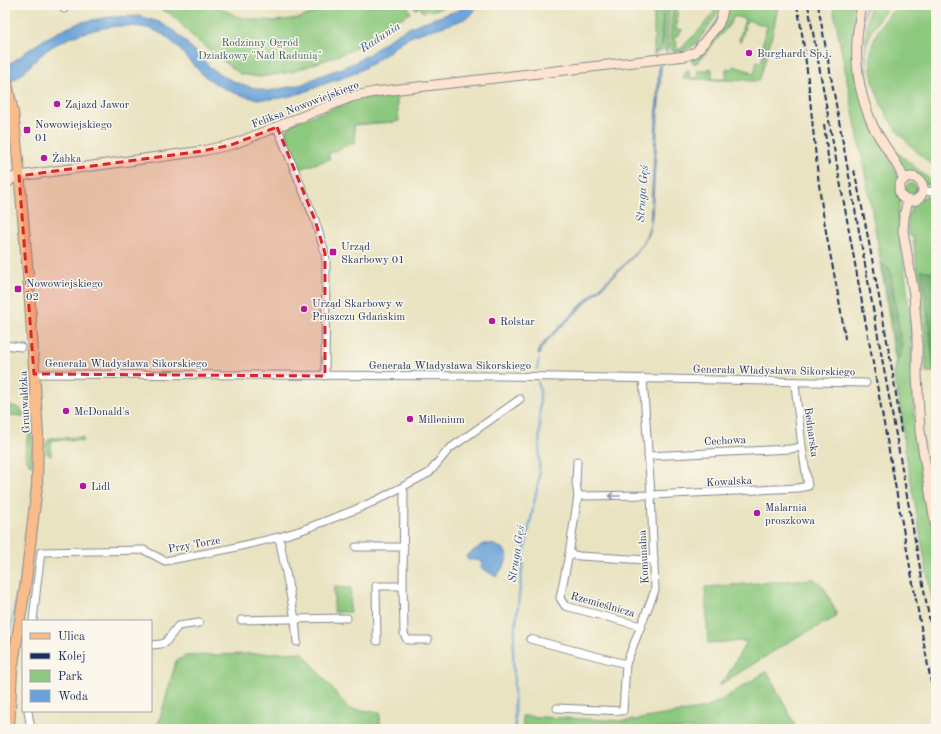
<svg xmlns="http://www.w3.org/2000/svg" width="941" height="734" font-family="'Old Standard TT',serif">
<rect width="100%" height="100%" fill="#fbf7ec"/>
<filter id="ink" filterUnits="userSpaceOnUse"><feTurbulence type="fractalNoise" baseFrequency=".025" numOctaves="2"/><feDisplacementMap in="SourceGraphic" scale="8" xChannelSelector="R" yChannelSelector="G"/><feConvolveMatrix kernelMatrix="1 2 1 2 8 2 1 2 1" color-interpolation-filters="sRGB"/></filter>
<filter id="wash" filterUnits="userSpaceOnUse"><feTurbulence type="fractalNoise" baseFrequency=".012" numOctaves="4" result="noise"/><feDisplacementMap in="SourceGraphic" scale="16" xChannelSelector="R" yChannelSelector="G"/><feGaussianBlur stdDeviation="0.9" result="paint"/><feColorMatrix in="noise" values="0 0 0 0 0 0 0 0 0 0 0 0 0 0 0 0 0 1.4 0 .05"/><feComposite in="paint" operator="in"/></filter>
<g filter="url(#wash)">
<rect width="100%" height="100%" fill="#e9e3c1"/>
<g fill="#8cc87d" stroke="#547c6e">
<polygon points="140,5 214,5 236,16 250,19 276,21 300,18 316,12 329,5 407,5 411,13 387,25 350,51 292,72 260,77 240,74 193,37 180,23 169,13 155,7"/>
<polygon points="413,5 447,5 439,9 430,11 429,9 423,12 420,7 415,9"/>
<polygon points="654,5 663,5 661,51 656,51 655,55 654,54"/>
<path d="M665,5H670L667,43V54L666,51L664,50C660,38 664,18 665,5Z"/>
<polygon points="673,5 678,5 676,29 683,30 674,38 677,43 676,49 681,49 686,43 696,34 714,12 715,5 719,5 716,16 696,44 685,50 674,52 673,50 671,50 669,48"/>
<path d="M727,5H778C774,31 767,56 759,81L683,79V75L688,69V73H689L690,78H698V70H708L709,68L712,69V79H726V69H732L733,66L750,71V73L754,74L757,61L761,62L766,47L762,46L767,26L747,20L741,41H739V40L745,19L734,16L730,24L697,63H693L691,61L692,58Z"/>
<path d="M833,5H859L855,70L898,178L897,190L901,200L898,215V226L906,281L911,330L914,417L936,550V616L927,573L905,448L901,415L894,375L896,365L902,349L890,268L881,263C867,177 848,91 833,5Z"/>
<path d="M865,5H866C864,16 862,27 861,38C858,72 866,115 888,142C902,158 920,171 936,184V188C932,187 928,186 925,183C923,181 921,178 919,177C915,174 911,175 908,172C901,167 891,150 886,143C858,95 856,59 865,5Z"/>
<path d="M870,5H891L880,17L870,35L866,46V65L867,83C864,56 865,31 870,5Z"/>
<path d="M898,5H936V168C925,159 914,150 904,139C882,116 861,68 875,37C881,23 888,16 898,5Z"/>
<path d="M396,93L399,121L395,122L354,125L355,142L328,154L330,159L299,169C296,160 284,140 286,131C287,128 290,125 293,123L358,99Z"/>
<circle cx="911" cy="189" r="5.5"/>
<path d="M926,196L933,197L936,198V273L921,271L928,313L934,372H926V341L913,237L908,235C907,216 908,205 926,196Z"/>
<polygon points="5,404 20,408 25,416 5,415"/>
<polygon points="31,432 32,435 32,464 30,465 27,460 25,456 27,438"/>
<polygon points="82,437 83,438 83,441 81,442 81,440 51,440 51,456 46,453 46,442 48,441 49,439 50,438"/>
<polygon points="814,579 823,586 836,612 835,618 795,638 718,686 727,676 747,641 708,643 705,587"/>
<polygon points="334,587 351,588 350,612 334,612"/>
<polygon points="302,652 349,709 380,712 380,729 150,729 159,722 176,661 185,656"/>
<polygon points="767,671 797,729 523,729 522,716 628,721 705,708 720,701"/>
</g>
<g fill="#71ac6c" stroke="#466e65">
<polygon points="881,263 890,268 902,349 896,365"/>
<polygon points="921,270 936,273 936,372 934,372 928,313"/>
</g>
<g fill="#69a2d8" stroke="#42689b">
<path d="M467,5H478C476,8 474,12 471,15C467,18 462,20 457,22C439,29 418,31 401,42C396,46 391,50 386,54C379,59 370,65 361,70C351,76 339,79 327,83C310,90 291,98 272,99C249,102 217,88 200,72C175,47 168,26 127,26C103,25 67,36 47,50C37,58 28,69 18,77C14,80 9,82 5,84V66L20,57L27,51L45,39L60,31L81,22L109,17L140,16L159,22L174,31L182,38L212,69L223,76L235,82L244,85L267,91L273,90L303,84L317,77L352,64L369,54L395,35L402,31L420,23L459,10Z"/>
<path d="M659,65H662L661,70L652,215C650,236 644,244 630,260L549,339L540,350V355H538L539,349L547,339C565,321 582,304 600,287C618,270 644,250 650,225Z"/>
<polygon points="483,544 492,544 504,549 508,557 504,566 496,577 480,567 483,562 477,560 468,560 466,556"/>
</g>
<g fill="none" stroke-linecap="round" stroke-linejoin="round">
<g stroke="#69a2d8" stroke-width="2">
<polyline points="537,369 539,359"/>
<polyline points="5,659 16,599"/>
<polyline points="515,729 513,647 524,554 539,478 540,392 538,382"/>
</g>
</g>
</g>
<g filter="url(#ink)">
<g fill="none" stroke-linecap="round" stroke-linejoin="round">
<g stroke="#828990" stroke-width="9">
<g id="street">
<polyline points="64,9 67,5"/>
<polyline points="277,127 315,220 325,253 326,261 325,376"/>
<polyline points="923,190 936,193"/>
<polyline points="5,345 21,347"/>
<polyline points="34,374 505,376 866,383"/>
<polyline points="648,456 790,449 802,447"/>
<polyline points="577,461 576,483 578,496 569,554 560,598 565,606 641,626"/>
<polyline points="402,488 404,492 403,586 404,634 407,640 428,640"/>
<polyline points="578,496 651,495 798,488 808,486 802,447 795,385 795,382"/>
<polyline points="279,537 295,619 297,642"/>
<polyline points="356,547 404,547"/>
<polyline points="569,554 579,556 647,560 654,559"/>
<polyline points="241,620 347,618"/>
<polyline points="33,621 37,584 41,552 144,550 165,561 228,549 279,537 302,530 352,511 375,501 429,473 449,449 520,399"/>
<polyline points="530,639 626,664"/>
<polyline points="377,641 376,586 403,586"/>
<polyline points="151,645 161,644 165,643 178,626 199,623"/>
<polyline points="557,708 623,711 626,664 655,590 651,495 643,378"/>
<polyline points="28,711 31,729"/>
</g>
</g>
<g stroke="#828990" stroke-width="11">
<g id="secondary">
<path d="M862,5C860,16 858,27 857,39C855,68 861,99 873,126C879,138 887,148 894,160C898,166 901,172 904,179"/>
<circle cx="911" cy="189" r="12"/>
<polyline points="5,185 14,177 19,176 202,151 234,144 351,97 374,92 686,56 696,52 700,47 718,25 721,18 724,5"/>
<polyline points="908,200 904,217 903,231 914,294 915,310 917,333 917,374 920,431 936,528"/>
</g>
</g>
<g stroke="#828990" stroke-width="12">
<polyline id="primary" points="5,73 13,112 18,160 29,286 38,434 37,486 25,588 12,670 9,729"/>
</g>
<use href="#street" stroke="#fff" stroke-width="7"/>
<use href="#secondary" stroke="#fde4d0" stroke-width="9"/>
<use href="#primary" stroke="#f9bc8a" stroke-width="10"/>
<g stroke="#1b2f5e" stroke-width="2" stroke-dasharray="6 3" stroke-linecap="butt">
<path d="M797,5C809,66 812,131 820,192C826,242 839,290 845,339"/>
<polyline points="808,5 936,710"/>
<polyline points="818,5 936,656"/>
<polyline points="824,124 829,165"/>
<path d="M854,170C865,219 874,269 883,319C890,357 897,395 901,433"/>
</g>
</g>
<defs><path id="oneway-shaft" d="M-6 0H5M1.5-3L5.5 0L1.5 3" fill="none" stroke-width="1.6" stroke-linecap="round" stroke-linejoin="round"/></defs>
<use stroke="#8d97ae" href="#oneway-shaft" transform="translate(614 496) rotate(180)"/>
</g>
<path fill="#d62828" fill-opacity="0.2" stroke="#d62828" stroke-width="3" stroke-dasharray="8 5" stroke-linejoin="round" d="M277,127L315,220L325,253V376L34,374L19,176L202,151L231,145Z"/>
<g fill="#b5179e" stroke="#fbf7ec" stroke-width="1.5">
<circle cx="749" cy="53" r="4"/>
<circle cx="57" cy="104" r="4"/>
<rect x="23" y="126" width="8" height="8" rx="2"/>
<circle cx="44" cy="158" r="4"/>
<rect x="329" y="248" width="8" height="8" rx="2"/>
<rect x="14" y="285" width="8" height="8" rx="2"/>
<circle cx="304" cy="309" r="4"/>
<circle cx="492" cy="321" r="4"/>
<circle cx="66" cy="411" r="4"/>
<circle cx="410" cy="419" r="4"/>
<circle cx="83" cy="486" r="4"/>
<circle cx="757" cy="513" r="4"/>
</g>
<g text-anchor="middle" stroke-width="3" stroke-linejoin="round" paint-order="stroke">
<g font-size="11" fill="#3d5d67" stroke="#fbf7ec">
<text x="260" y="46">Rodzinny Ogród<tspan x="260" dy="13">Działkowy "Nad Radunią"</tspan></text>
</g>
<g font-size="11" fill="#1b2f5e" stroke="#fbf7ec" text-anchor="start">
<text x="757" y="57">Burghardt Sp.j.</text>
<text x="65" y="108">Zajazd Jawor</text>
<text x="35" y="128">Nowowiejskiego<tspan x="35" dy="13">01</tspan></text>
<text x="52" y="162">Żabka</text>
<text x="341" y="250">Urząd<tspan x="341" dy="13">Skarbowy 01</tspan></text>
<text x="26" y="287">Nowowiejskiego<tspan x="26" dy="13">02</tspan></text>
<text x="312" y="307">Urząd Skarbowy w<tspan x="312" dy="13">Pruszczu Gdańskim</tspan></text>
<text x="500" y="325">Rolstar</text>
<text x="74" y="415">McDonald's</text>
<text x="418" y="423">Millenium</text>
<text x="91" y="490">Lidl</text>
<text x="765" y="511">Malarnia<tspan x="765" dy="13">proszkowa</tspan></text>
</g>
<g font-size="11" fill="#1b2f5e" stroke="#fbf7ec">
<text transform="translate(305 104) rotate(-21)" y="4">Feliksa Nowowiejskiego</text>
<text x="126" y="367">Generała Władysława Sikorskiego</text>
<text x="450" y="369">Generała Władysława Sikorskiego</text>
<text transform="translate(774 370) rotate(1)" y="4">Generała Władysława Sikorskiego</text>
<text transform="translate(24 402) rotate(-93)" y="4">Grunwaldzka</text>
<text transform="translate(812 432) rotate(82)" y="4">Bednarska</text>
<text transform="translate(725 440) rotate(-3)" y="4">Cechowa</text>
<text transform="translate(729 481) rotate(-3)" y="4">Kowalska</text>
<text transform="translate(194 544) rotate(-10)" y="4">Przy Torze</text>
<text transform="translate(643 557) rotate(-93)" y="4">Komunalna</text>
<text transform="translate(603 604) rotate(16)" y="4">Rzemieślnicza</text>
</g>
<g font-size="12" font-style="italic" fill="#365789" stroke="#fbf7ec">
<text transform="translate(380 37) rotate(-33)" y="4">Radunia</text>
<text transform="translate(642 194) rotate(-86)" y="4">Struga Gęś</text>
<text transform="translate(516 554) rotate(-81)" y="4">Struga Gęś</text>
</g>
</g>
<rect width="941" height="734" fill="none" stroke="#fbf7ec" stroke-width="20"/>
<rect x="22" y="620" width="130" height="92" fill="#fbf7ec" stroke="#a1a7b3"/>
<rect x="30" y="633" width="20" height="6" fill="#f9bc8a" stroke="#a1a7b3"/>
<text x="58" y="640" font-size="12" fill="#1b2f5e">Ulica</text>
<rect x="30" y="653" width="20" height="6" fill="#1b2f5e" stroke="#a1a7b3"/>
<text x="58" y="660" font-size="12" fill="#1b2f5e">Kolej</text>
<rect x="30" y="670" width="20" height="12" fill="#8cc87d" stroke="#a1a7b3"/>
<text x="58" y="680" font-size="12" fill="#1b2f5e">Park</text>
<rect x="30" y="690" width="20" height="12" fill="#69a2d8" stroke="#a1a7b3"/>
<text x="58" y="700" font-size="12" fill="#1b2f5e">Woda</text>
</svg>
